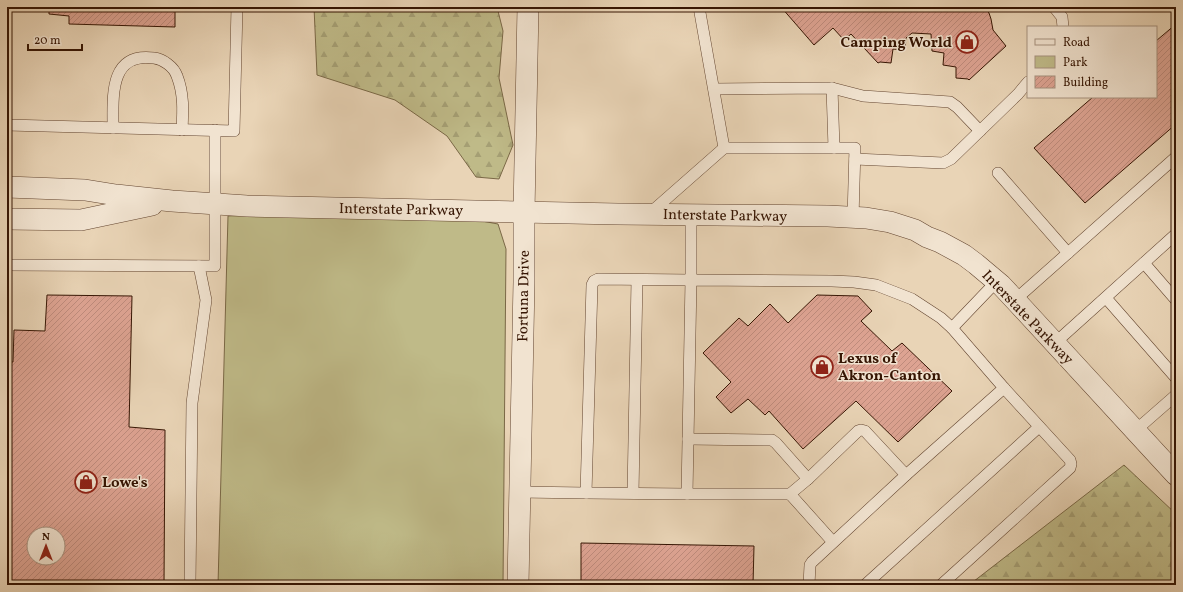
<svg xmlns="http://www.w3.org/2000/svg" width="1183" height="592" font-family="Vollkorn,serif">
<defs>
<pattern id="forest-firs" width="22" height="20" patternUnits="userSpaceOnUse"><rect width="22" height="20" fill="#bfba88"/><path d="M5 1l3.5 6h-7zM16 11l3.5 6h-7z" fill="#a59f74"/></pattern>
<pattern id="building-hatch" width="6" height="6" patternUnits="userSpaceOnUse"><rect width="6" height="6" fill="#dda392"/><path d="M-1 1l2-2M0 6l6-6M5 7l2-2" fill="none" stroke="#be8b7c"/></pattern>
</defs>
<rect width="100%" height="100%" fill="#e9d4b6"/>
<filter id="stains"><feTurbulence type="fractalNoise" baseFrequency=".005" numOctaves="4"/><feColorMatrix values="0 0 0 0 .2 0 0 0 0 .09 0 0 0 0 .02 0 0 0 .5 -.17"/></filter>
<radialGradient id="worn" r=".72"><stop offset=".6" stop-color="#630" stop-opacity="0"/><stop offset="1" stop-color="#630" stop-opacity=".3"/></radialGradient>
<polygon fill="#bfba88" stroke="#7a6846" points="297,213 471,219 498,224 506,249 503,585 218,585 228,216"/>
<g fill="url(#forest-firs)" stroke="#7a6846">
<polygon points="314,7 497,7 503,31 499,78 513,145 499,179 476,177 447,136 395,100 317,75"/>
<polygon points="1124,465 1176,514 1176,585 969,585"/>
</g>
<g fill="url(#building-hatch)" stroke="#361503" fill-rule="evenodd">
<polygon points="49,7 175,7 175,27 69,24 69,16 49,14"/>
<polygon points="781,7 984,7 989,13 991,19 993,30 1006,46 969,80 968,79 956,78 956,67 943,65 944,53 932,51 931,34 912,33 906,38 905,50 893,49 891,63 880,62 878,63 851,34 844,40 833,28 814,45"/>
<polygon points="1176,24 1176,124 1085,203 1034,148 1093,97 1156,97 1156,41"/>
<path d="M47,295L132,296L129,427L165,430L164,585H7V362H13L14,330L45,331ZM34,534H58V558H34Z"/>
<polygon points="817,295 858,296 872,311 861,321 892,351 902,343 952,391 898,442 856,401 803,449 769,411 765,415 748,399 731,413 716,397 731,382 703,353 739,318 748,326 770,304 788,323"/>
<polygon points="581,543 754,546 753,585 581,585"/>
</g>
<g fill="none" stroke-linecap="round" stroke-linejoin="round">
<g stroke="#634530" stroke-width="12">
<g id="service">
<polyline points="699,7 724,148"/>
<polyline points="1054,7 1062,17 1063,27"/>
<polyline points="832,88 834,148"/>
<polyline points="714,89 832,88 863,96 950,102 957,107 980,131"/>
<polyline points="7,125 234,131 237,7"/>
<path d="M113,128C113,96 109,52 154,58C163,59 174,67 177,76C184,94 183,111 182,130"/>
<polyline points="855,159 943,163 951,159 1018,94 1028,82"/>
<polyline points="998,173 1068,253"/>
<polyline points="649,214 724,148 855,148 853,218"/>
<polyline points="1144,263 1176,300"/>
<polyline points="7,265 215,266 215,130"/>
<polyline points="1106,298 1176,378"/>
<polyline points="1015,300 1176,157"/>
<polyline points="1055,343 1176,234"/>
<polyline points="1136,430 1176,395"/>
<polyline points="688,439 772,440 776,443 808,479"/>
<polyline points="520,492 586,493 592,285 594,281 598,279 691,280 691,215"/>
<polyline points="586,493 687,494 790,494 808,479 858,431 861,430 865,431 906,475 1004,388 952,328 996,282"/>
<polyline points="633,493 637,280"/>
<polyline points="687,494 691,280 832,281 854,282 876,285 912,299 941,318 952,328"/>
<polyline points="790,494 833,542"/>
<polyline points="190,585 192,403 206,300 199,266"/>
<polyline points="809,585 810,565 812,562 906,475"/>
<polyline points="865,585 1039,427"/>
<polyline points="941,585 1070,468 1071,464 1070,460 1004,388"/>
</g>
</g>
<g stroke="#634530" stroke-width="22">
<g id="minor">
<polyline points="7,187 85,190 116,195 172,201 247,206 618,214 828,216 866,218 890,222 915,230 927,237 940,242 964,255 976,264 1001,285 1015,300 1176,475"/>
<polyline points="7,219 81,220 152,205"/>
<polyline points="518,585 524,282 524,212 528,7"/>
</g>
</g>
<use href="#service" stroke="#f1e3d0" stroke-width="11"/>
<use href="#minor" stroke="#f1e3d0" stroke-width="21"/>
</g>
<defs>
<g id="shop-ring" transform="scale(1.15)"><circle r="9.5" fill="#f1e3d0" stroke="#8f2418" stroke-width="1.5"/><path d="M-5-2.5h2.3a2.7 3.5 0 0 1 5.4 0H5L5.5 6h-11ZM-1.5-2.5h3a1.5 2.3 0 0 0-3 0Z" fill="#8f2418"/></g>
</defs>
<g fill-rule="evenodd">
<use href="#shop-ring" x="967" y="42"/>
<use href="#shop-ring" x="822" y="367"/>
<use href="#shop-ring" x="86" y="482"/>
</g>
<g text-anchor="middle" stroke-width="3" stroke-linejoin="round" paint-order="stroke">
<g font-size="15" font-weight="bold" fill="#361503" stroke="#f1e3d0" text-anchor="start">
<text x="952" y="47" text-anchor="end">Camping World</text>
<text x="838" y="363">Lexus of<tspan x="838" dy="17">Akron-Canton</tspan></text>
<text x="102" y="487">Lowe's</text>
</g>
<g font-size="15" fill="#361503" stroke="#f1e3d0">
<text transform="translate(401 209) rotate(1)" y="5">Interstate Parkway</text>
<text transform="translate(725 215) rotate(1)" y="5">Interstate Parkway</text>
<text transform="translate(523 296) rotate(-89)" y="5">Fortuna Drive</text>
<text transform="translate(1028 317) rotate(46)" y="5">Interstate Parkway</text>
</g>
</g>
<rect width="1183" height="592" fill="none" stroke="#e9d4b6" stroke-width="24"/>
<rect x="8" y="8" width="1167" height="576" fill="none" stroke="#361503" stroke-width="2"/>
<rect x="12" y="12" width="1159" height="568" fill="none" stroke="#361503"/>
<rect x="1027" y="26" width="130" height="72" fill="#f1e3d0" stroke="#a6917e"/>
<rect x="1035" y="39" width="20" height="6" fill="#f1e3d0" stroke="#a6917e"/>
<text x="1063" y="46" font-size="12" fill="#361503">Road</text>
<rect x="1035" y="56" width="20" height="12" fill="#bfba88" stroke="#a6917e"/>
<text x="1063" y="66" font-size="12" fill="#361503">Park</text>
<rect x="1035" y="76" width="20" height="12" fill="url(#building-hatch)" stroke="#a6917e"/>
<text x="1063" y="86" font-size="12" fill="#361503">Building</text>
<g transform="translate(46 546)"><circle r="19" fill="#f1e3d0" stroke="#a6917e"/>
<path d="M0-3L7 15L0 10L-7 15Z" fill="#8f2418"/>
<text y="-6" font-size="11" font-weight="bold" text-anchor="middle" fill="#361503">N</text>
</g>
<path d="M28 44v6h54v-6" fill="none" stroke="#361503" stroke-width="2"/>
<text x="34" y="44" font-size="12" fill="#361503" stroke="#f1e3d0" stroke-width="3" paint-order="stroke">20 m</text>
<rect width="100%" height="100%" filter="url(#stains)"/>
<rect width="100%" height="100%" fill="url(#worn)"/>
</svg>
